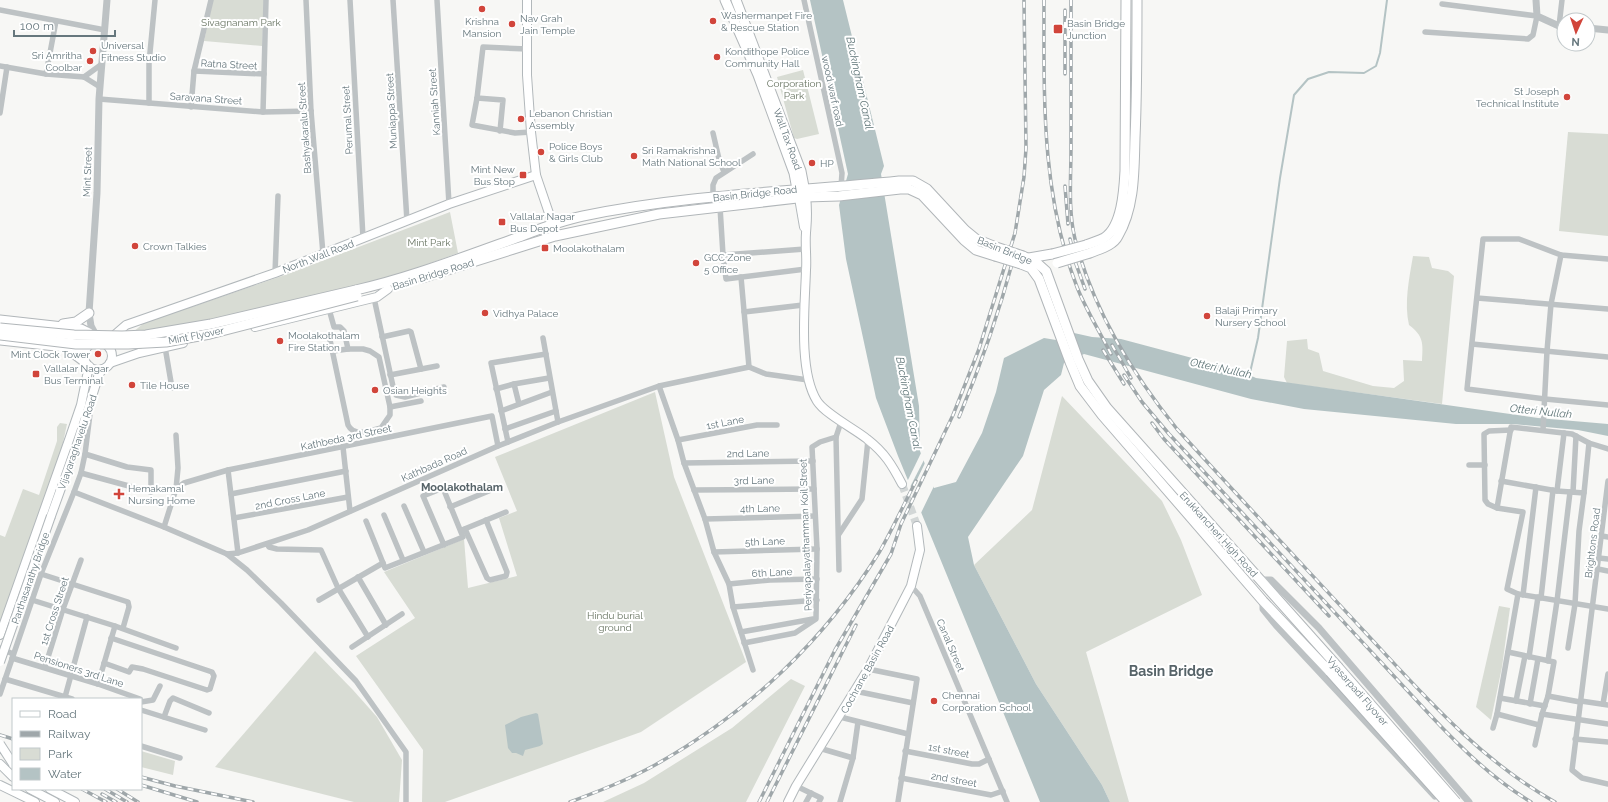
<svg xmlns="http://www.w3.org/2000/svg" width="1608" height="802" font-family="Raleway,sans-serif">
<rect width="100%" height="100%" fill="#f7f7f5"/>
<g fill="#d8dcd4">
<polygon points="213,0 264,0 262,46 204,41"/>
<polygon points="803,70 819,134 797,139 794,138 777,77"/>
<polygon points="1568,132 1608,134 1608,236 1559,231"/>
<polygon points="450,212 458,253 412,270 355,287 202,323 133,332 144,323 288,274"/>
<path d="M1413,256L1429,257L1432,268L1448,271L1454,276L1442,404L1287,383L1284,377L1287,341L1307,339L1308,349L1319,353L1323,371L1373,386L1394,388L1404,381L1403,360L1422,361C1423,344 1424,336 1409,325C1404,303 1409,279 1413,256Z"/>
<polygon points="655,392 674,477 746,662 641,732 445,802 422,802 423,750 356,656 415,618 384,572 464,539 468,588 517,576 499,518 517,511 495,457"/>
<polygon points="1062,396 1162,501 1181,540 1202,595 1086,652 1129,802 1110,802 1102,785 1036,684 974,565 1032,510"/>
<polygon points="60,423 67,424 61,452 0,622 0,535 5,537 23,489 39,495 57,441 57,427"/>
<polygon points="1499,606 1510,608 1502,667 1491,720 1476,707"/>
<polygon points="315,651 353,690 377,717 402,760 399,802 354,802 215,767"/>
<polygon points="791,679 805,686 746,802 603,802 644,783 732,728"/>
<polygon points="141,751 175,761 173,775 141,767"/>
</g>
<g fill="#b4c3c4">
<polygon points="810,0 843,0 884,166 881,174 919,406 920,451 934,488 956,482 982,433 996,392 1004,358 1044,338 1056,340 1074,333 1092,337 1121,339 1241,371 1256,378 1538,418 1608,424 1608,436 1578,430 1513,424 1456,424 1304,409 1251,399 1084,354 1064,363 1061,375 1044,390 1023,456 968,537 974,565 1036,684 1102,785 1110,802 1040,802 898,456 876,398 846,259 839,205 848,174"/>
<polygon points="536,713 538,714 543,744 540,746 525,750 523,756 516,753 512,753 508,748 505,725 521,717"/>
</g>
<g fill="#f7f7f5">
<polygon points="922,451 925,458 909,489 907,482"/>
<polygon points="926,461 930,471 929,473 931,474 935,484 920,515 911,492"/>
</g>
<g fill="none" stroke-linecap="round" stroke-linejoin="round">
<polyline stroke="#b4c3c4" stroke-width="2" points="1249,377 1258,338 1280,178 1294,95 1308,79 1329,72 1364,73 1376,66 1380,53 1387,0"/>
<polyline stroke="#d3d7d7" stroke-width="8" stroke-dasharray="8 4" stroke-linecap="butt" points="902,484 917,526"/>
<g stroke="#b2b8bb" stroke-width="10">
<g id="secondary">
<polyline points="527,0 527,75 531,132 536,175 553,225"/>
<path d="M806,197C808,212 807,219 806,233C805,246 807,258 806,270C805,305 798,371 817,401C825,414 855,429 867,439C885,453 892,465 902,484"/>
<polyline points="799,198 804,227"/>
<polyline points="255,327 377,297 388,289"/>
<polyline points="111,338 126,325 275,273 449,204 536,175"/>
<circle cx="98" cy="356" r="14"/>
<polyline points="110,363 139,353 183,343"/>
<polyline points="51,516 78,441 99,374 103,369"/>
<polyline points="0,635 70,437 81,405 89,366"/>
<polyline points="0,764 13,777"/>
<polyline points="0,785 35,802"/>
<polyline points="30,789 55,802"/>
<polyline points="50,789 75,802"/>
<polyline points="788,802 796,786 868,669 911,586 920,550 917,526"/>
</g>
</g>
<g stroke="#b1b6b9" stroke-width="11">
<g id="primary">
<polyline points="725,0 758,75 794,173 798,195"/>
<polyline points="736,0 801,171 805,192"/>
<path d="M1086,245C1092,243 1098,241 1104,238C1122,227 1124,190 1125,171L1126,0"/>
<path d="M1090,253C1099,249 1113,246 1118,236C1135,207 1134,170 1135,138C1137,92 1137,46 1137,0"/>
<polyline points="1023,256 1036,262 1046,271 1078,359 1088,381 1107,408 1338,667"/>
<polyline points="1029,258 1052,254"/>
<polyline points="1021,264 1031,268 1039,279 1070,362 1080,386 1102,415 1263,601 1330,672"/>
<polyline points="422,278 555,236 659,214 806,197 839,196 900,189 909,189 922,195 964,240 976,250 995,256"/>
<path d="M356,290C409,278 460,258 511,240C535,231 558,221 583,216C687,194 794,192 899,181H913L927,189L965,230L976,239L996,247"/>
<polyline points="0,320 81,329 89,333 92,338"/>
<polyline points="63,324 76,322 89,313"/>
<polyline points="0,340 65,347 85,362"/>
<polyline points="66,347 85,350"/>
</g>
</g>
<g stroke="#bdc2c4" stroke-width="5.5">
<polyline points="306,0 311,111 323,254"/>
<polyline points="350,0 363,238"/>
<polyline points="393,0 407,221"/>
<polyline points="437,0 449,204"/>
<polyline points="804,0 842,173 841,187"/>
<polyline points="0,10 105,30"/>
<polyline points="1559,26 1562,0"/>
<polyline points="1425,32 1528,39 1533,35 1537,16 1442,4"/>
<polyline points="527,49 483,47 477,98 472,125 515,133 531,132"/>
<polyline points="0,66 46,74 84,77 100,87"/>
<polyline points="194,71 264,74"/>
<polyline points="46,74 56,21"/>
<polyline points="84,77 102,64"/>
<polyline points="477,98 503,100 500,131"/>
<polyline points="99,99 263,112 311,111"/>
<polyline points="149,103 149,63 155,0"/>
<polyline points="191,107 194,71 211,0"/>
<polyline points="263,112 266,0"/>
<polyline points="0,113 7,67"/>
<polyline points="713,133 719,159 724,172"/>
<polyline points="713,197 713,185 716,178 753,154"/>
<polyline points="720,207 723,255 726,279 806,269"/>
<polyline points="723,255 805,249"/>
<polyline points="1608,259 1561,255 1519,239 1483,239 1467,389 1545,399 1608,405"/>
<polyline points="275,273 278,196"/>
<polyline points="741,277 749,367"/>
<polyline points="374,298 394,391 396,395 405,397 444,387"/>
<polyline points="1477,298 1608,309"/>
<polyline points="329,309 334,327 340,327 344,331 348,349 363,349 370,351 379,357 390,407 421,401"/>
<polyline points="744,312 803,305"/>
<polyline points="382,337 409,331 411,332 421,369"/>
<polyline points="543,338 558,422"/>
<path d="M330,340L348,425C354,437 369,431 381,428L390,415V407"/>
<polyline points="1472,344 1608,357"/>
<polyline points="165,347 172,388"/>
<polyline points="333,351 348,349"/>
<polyline points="390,375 437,366"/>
<polyline points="514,384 519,404"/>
<polyline points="659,386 678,440 684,463 705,519 714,552 729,584 733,607 753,670"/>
<polyline points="496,389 514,384 549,378"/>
<polyline points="501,411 552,392"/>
<polyline points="505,429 556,411"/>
<polyline points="1543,430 1547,351 1551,304 1561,255"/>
<polyline points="678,440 757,425 777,425"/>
<polyline points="508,442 491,363 546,354"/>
<polyline points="1589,443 1572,434 1511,427 1497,508 1523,512 1507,589 1518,594 1608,609"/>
<polyline points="343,447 350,511"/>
<polyline points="684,463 813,461"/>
<polyline points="1469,465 1485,465"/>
<polyline points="228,470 238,553"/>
<polyline points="81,473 151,492 151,470 127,467 85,454"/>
<polyline points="1501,481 1557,491 1584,493 1589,443 1608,449"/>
<polyline points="1608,481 1572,770 1582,778 1608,784"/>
<polyline points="176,489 184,483 228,470 492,416 498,446"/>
<polyline points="694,490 814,489"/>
<polyline points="1557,491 1564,433"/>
<polyline points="74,492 164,527 227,554 238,553 308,530 498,446 558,422 659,386 749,367 766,374 808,380"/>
<polyline points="1573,492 1576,436"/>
<polyline points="231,494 346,471"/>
<polyline points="404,506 424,552"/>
<polyline points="450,507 496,488"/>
<polyline points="1497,508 1488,504 1485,500 1484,434 1489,431 1511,430"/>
<polyline points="384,515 403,560"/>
<polyline points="234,518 348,497"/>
<polyline points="705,519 815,516"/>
<polyline points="366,521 385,568 463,537 443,488 423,496 444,545"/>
<polyline points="164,527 176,489 178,468 176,435"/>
<polyline points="465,529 487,578 490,580 506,576 507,572 486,520"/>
<polyline points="462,530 506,512"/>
<polyline points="839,534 862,499 868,440"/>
<polyline points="1602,536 1608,537"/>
<polyline points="267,544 269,547 277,549 321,550 338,588 368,637"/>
<polyline points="714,552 817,549"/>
<polyline points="227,554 247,570 281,603 356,681 406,752 406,802"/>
<polyline points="1599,558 1608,559"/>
<polyline points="1598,569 1608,571"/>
<polyline points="839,570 836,437 841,422"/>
<polyline points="41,574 128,602 129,607 123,628"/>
<polyline points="358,577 386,625"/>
<polyline points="729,584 770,580 817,579"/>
<polyline points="911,586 920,596 1007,802"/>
<polyline points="1523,595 1536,487"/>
<polyline points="1541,598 1553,490"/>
<polyline points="32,600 115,626 98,684"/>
<polyline points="319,600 383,563"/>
<polyline points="733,607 817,600"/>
<polyline points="115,626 176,648"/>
<polyline points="741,632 813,619"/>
<polyline points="744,643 795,633 816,619 817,549 812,447 820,442 836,437"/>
<polyline points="352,647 402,614"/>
<polyline points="0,648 13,654"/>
<polyline points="1568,648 1575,604 1579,531 1584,493"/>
<polyline points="1508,652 1554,662 1548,696"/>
<polyline points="1529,657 1538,597"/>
<polyline points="12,658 98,684 140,699"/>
<polyline points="1548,661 1557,601 1570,492"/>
<polyline points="104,663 129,672 132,667 143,669 207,690 210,689 214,676 212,672 111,638"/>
<polyline points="45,667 63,609 81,560"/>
<polyline points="868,669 917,679 898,802"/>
<polyline points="5,679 72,699"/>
<polyline points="855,691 913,703"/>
<polyline points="0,694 41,574 74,492 81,473 85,454 90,414"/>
<polyline points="65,697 87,617"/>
<polyline points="1500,698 1545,706"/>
<polyline points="1516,701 1525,656"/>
<polyline points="1581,701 1608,705"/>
<polyline points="141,702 153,700 160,686"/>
<polyline points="1530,704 1538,659"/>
<polyline points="1603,704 1608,674"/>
<polyline points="141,710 205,730"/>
<polyline points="1497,714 1539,725"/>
<polyline points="1542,714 1548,696 1580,702"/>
<polyline points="164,717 170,701 173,698 209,713"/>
<polyline points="840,717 908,734"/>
<polyline points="1493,728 1497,714 1518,594"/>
<polyline points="1575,739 1608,742"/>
<polyline points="1535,745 1542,714 1608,724"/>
<polyline points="141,746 180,758"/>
<polyline points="819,748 853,758"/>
<polyline points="905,751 972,764 979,764 989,759"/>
<polyline points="901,778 991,795 1003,791"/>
<polyline points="796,786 821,798 819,802"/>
<polyline points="806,802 811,793"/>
<polyline points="840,802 853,758 858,722"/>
</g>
<g stroke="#bdc2c4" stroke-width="7">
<polyline points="1536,0 1537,16 1559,26 1564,26"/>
<polyline points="1588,28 1608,30"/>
<polyline points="98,339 91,326 89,313 97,193 99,99 107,0"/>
<polyline points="1260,580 1271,580 1319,628 1469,802"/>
<polyline points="1263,601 1263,609 1276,625 1435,796"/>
</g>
<use href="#secondary" stroke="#fff" stroke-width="8"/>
<use href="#primary" stroke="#fff" stroke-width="9"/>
<g stroke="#9fa7aa" stroke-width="3.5">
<g id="rail">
<path d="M1044,0C1044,97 1041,194 1077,287C1086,310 1100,332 1111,354"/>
<path d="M1071,0C1071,49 1071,99 1071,148C1071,177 1068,210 1075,239C1093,310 1131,372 1177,429C1238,496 1300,562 1362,629C1421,692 1478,759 1555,802"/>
<polyline points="1065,10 1065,74"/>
<polyline points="1065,186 1068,224"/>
<polyline points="1070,239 1076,264 1085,289"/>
<polyline points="1112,345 1131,378"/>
<polyline points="1103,350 1124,384"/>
<path d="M1124,375L1142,402L1169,434L1431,716C1461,748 1493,779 1531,802"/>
<path d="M959,417C981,365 999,312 1014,257"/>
<polyline points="1152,423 1164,439 1329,616"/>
<polyline points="0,735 13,739"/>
<polyline points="0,752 13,757"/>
<polyline points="141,777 175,786 253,802"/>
<polyline points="141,785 197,802"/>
<polyline points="82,789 106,802"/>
<polyline points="105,789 127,802"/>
<polyline points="117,789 138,802"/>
<polyline points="102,794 116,802"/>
<path d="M570,802C599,791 628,780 655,765C747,714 825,640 880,551C893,528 904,504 916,481"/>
<polyline points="759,802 835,650 891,554 901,524 953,415 979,349 1015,233 1024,177 1026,148 1024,0"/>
<polyline points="767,802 856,625"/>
</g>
</g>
<use href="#rail" stroke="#fff" stroke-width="2" stroke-dasharray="6" stroke-linecap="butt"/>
<g stroke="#b2b8bb" stroke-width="10" stroke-linecap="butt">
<g id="secondary-bridge">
<polyline points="0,662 51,516"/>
<polyline points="0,744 13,764"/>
</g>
</g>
<g stroke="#b1b6b9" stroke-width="11" stroke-linecap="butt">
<g id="primary-bridge">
<polyline points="996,247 1023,256"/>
<polyline points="1052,254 1086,245"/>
<polyline points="995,256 1021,264"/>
<polyline points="1057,263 1090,253"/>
<polyline points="0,328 74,335 122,336 146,335 211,324 356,290"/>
<polyline points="0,335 76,344 128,344 166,342 210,334 357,296"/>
<polyline points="1338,667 1456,802"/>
<polyline points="1330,672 1446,802"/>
</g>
</g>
<use href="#secondary-bridge" stroke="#fff" stroke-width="8"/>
<use href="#primary-bridge" stroke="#fff" stroke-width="9"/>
</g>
<g fill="#d1453b" stroke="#fff" stroke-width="1.5">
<circle cx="482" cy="9" r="4"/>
<circle cx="713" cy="21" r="4"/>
<circle cx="512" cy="24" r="4"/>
<rect x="1053" y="24" width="10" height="10" rx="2"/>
<circle cx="93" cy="51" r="4"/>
<circle cx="717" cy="57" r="4"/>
<circle cx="90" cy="61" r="4"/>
<circle cx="1567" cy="97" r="4"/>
<circle cx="521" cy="119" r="4"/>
<circle cx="541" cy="152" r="4"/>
<circle cx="634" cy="156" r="4"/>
<circle cx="812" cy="163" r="4"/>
<rect x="519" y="171" width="8" height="8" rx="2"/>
<rect x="498" y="218" width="8" height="8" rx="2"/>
<circle cx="135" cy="246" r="4"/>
<rect x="541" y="244" width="8" height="8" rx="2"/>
<circle cx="696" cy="263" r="4"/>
<circle cx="485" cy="313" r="4"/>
<circle cx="1207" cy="316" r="4"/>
<circle cx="280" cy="341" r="4"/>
<circle cx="98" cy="354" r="4"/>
<rect x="32" y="370" width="8" height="8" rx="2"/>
<circle cx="132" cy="385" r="4"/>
<circle cx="375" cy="390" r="4"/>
<path d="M117 488h4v4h4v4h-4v4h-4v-4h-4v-4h4z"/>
<circle cx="934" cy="701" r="4"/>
</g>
<g text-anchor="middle" stroke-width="4" stroke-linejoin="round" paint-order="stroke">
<g font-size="10" fill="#66777d" stroke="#fff" text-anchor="start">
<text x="721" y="19">Washermanpet Fire<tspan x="721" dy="12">&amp; Rescue Station</tspan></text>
<text x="520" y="22">Nav Grah<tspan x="520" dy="12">Jain Temple</tspan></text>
<text x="482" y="25" text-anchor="middle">Krishna<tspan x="482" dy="12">Mansion</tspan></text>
<text x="1067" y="27">Basin Bridge<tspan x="1067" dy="12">Junction</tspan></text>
<text x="101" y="49">Universal<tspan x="101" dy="12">Fitness Studio</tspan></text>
<text x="725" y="55">Kondithope Police<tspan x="725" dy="12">Community Hall</tspan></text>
<text x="82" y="59" text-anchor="end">Sri Amritha<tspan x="82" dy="12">Coolbar</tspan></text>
<text x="1559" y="95" text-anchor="end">St Joseph<tspan x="1559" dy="12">Technical Institute</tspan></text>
<text x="529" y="117">Lebanon Christian<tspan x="529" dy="12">Assembly</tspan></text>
<text x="549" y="150">Police Boys<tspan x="549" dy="12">&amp; Girls Club</tspan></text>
<text x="642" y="154">Sri Ramakrishna<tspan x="642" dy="12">Math National School</tspan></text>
<text x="820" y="167">HP</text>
<text x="515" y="173" text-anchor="end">Mint New<tspan x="515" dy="12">Bus Stop</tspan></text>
<text x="510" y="220">Vallalar Nagar<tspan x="510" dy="12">Bus Depot</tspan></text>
<text x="143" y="250">Crown Talkies</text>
<text x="553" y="252">Moolakothalam</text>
<text x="704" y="261">GCC Zone<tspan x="704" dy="12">5 Office</tspan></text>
<text x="1215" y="314">Balaji Primary<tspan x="1215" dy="12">Nursery School</tspan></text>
<text x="493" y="317">Vidhya Palace</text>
<text x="288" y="339">Moolakothalam<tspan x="288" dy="12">Fire Station</tspan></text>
<text x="90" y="358" text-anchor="end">Mint Clock Tower</text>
<text x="44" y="372">Vallalar Nagar<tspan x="44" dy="12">Bus Terminal</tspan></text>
<text x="140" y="389">Tile House</text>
<text x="383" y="394">Osian Heights</text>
<text x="128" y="492">Hemakamal<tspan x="128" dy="12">Nursing Home</tspan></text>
<text x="942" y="699">Chennai<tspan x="942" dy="12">Corporation School</tspan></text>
</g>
<g font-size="10" fill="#6a7664" stroke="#fff">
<text x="241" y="26">Sivagnanam Park</text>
<text x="794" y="87">Corporation<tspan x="794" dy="12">Park</tspan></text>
<text x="429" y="246">Mint Park</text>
<text x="615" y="619">Hindu burial<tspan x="615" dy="12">ground</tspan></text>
</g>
<g font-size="10" fill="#66777d" stroke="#fff">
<text transform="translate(229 64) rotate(3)" y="4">Ratna Street</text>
<text transform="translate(833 91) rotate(78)" y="4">wood warf road</text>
<text transform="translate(206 98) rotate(4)" y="4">Saravana Street</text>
<text transform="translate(434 102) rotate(-94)" y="4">Kanniah Street</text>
<text transform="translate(391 111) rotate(-93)" y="4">Muniappa Street</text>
<text transform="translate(347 120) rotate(-93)" y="4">Perumal Street</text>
<text transform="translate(304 128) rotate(-94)" y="4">Bashyakaralu Street</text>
<text transform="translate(788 139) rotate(70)" y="4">Wall Tax Road</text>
<text transform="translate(87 172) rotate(-88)" y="4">Mint Street</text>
<text transform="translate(755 193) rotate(-6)" y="4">Basin Bridge Road</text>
<text transform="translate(1005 250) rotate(22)" y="4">Basin Bridge</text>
<text transform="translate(318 256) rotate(-21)" y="4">North Wall Road</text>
<text transform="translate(433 274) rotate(-17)" y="4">Basin Bridge Road</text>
<text transform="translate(196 335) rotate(-11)" y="4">Mint Flyover</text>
<text transform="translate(725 422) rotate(-11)" y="4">1st Lane</text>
<text transform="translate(346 437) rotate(-12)" y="4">Kathbeda 3rd Street</text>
<text transform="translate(77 442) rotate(-71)" y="4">Vijayaraghavelu Road</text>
<text transform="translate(748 453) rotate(-1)" y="4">2nd Lane</text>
<text transform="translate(434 464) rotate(-24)" y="4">Kathbada Road</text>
<text transform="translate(754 480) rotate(-1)" y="4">3rd Lane</text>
<text transform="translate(290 499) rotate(-11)" y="4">2nd Cross Lane</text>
<text transform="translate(760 508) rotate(-1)" y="4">4th Lane</text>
<text transform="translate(1219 534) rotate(48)" y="4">Erukkancheri High Road</text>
<text transform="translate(805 535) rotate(-92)" y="4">Periyapalayathamman Koil Street</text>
<text transform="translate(765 541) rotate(-2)" y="4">5th Lane</text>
<text transform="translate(1592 543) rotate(-83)" y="4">Brightons Road</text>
<text transform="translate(772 572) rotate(-3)" y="4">6th Lane</text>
<text transform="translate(30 578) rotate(-71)" y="4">Parthasarathy Bridge</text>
<text transform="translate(54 611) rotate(-72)" y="4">1st Cross Street</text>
<text transform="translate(951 645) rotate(67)" y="4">Canal Street</text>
<text transform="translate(79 669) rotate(18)" y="4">Pensioners 3rd Lane</text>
<text transform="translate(867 669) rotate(-61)" y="4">Cochrane Basin Road</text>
<text transform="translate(1358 691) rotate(49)" y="4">Vyasarpadi Flyover</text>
<text transform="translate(949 750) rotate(11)" y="4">1st street</text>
<text transform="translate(954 779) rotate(10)" y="4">2nd street</text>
</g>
<g font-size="11" font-style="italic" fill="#607678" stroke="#fff">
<text transform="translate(860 83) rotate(78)" y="4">Buckingham Canal</text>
<text transform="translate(1221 368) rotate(12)" y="4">Otteri Nullah</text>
<text transform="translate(909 403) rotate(79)" y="4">Buckingham Canal</text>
<text transform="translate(1541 411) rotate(6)" y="4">Otteri Nullah</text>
</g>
<g font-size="11" font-weight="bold" fill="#576469" stroke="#fff">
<text x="462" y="491">Moolakothalam</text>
</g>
<g font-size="14" font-weight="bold" fill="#576469" stroke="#fff">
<text x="1171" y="676">Basin Bridge</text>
</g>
</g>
<rect x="12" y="698" width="130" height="92" fill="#ffffff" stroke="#c2c9cb"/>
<rect x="20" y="711" width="20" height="6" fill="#ffffff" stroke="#c2c9cb"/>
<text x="48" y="718" font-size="12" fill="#66777d">Road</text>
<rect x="20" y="731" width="20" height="6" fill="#9fa7aa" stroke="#c2c9cb"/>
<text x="48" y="738" font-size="12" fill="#66777d">Railway</text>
<rect x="20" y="748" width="20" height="12" fill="#d8dcd4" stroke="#c2c9cb"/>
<text x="48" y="758" font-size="12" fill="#66777d">Park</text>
<rect x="20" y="768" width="20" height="12" fill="#b4c3c4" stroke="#c2c9cb"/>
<text x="48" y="778" font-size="12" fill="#66777d">Water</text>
<g transform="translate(1576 32) rotate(183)"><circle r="19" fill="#ffffff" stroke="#c2c9cb"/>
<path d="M0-3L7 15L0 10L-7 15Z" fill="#d1453b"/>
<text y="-6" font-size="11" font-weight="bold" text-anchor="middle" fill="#66777d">N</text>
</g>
<path d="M14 30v6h101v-6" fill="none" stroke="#66777d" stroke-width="2"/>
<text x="20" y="30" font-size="12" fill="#66777d" stroke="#ffffff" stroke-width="3" paint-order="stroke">100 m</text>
</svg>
